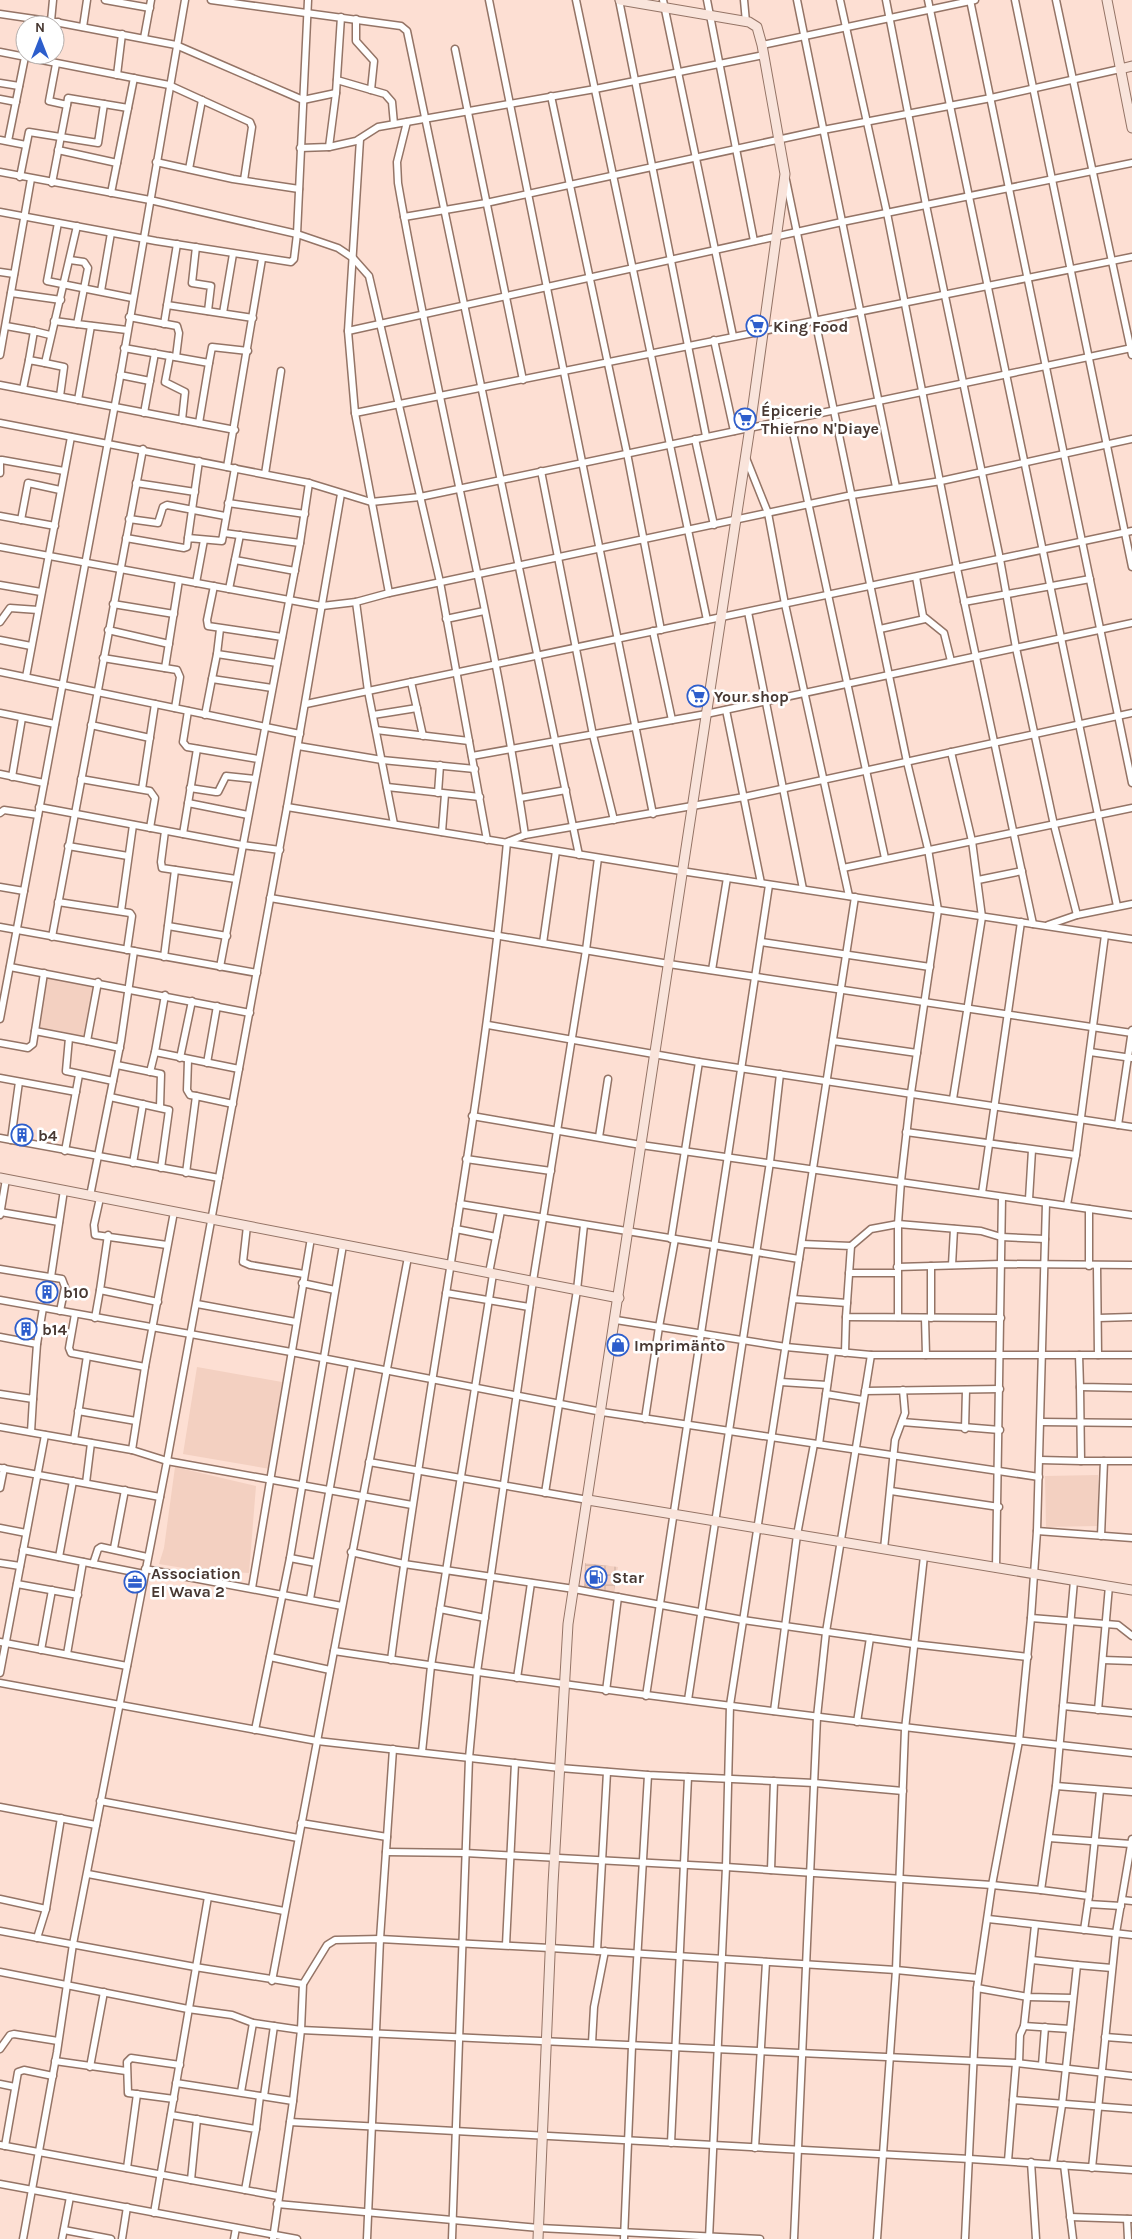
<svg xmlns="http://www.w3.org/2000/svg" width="1132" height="2239" font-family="Karla,sans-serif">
<defs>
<pattern id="industrial-grid" width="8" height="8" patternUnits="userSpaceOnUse" patternTransform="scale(1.25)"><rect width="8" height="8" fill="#f3d0c1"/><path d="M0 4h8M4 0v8" fill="none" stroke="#d2b3a6"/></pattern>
</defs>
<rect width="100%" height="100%" fill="#fddfd3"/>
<g fill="#f3d0c1">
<polygon points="47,976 97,986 86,1039 36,1029"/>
<polygon points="197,1367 282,1382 270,1469 183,1454"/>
<polygon points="175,1467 256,1486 249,1573 195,1570 159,1564 164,1548"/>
<polygon points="1098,1475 1098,1526 1046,1527 1045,1476"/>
</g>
<polygon fill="url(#industrial-grid)" points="585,1563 618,1567 614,1592 584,1588"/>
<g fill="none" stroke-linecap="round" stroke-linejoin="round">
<g stroke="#947466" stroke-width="9">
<g id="street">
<polyline points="105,0 150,8"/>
<polyline points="211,0 401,26 407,31 579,855"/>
<polyline points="489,0 653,814"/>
<polyline points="576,0 707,620"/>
<polyline points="619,0 706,436"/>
<polyline points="663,0 733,336"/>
<polyline points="707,0 754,241"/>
<polyline points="744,0 746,22"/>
<polyline points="797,0 896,487"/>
<polyline points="840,0 887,213 957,568 1033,924"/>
<polyline points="886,0 926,205 1000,559 1016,648 1054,825 1077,915"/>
<polyline points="928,0 1117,906"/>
<polyline points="970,0 1132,783"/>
<polyline points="1015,0 1132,567"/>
<polyline points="1056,0 1132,355"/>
<polyline points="0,14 55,22 176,45 303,100 336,93"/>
<polyline points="356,19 356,41 374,61 371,90"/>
<polyline points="51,21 53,0"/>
<polyline points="83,27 87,0"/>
<polyline points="55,35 58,22"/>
<polyline points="144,38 151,0"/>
<polyline points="762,45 975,0"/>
<polyline points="455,49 523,380"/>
<polyline points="0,52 169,85 250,122 252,127 244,180"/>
<polyline points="56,64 49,101 67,105 68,98 128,108"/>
<polyline points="117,75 122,34"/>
<polyline points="337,80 385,94 392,102 394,124"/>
<polyline points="0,83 19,86"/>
<polyline points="551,96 627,453 661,630"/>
<polyline points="0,99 16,102"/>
<path d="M407,122L397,162L398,183C436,401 493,616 525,835"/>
<polyline points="360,139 348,331 355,413 1132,257"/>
<polyline points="0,140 26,145"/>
<polyline points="8,141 25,57"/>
<polyline points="329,147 336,93 341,17"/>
<polyline points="300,148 329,147 356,141 378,127 595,89 764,55"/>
<polyline points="58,150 117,163"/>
<polyline points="156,162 233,179 299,189"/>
<polyline points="189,169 202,100"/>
<polyline points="0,172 150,200 297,234 338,248 353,258 369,276 440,582 487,840"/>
<polyline points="20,177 29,132 98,143 104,104"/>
<polyline points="786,180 907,762 928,849 938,910 911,1093 901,1181 898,1224 898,1317"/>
<polyline points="52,183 67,105"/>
<polyline points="111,193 134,78"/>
<polyline points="0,212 156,241 291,262 294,259 297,234 308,0"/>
<polyline points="404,217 486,203 823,130 991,98 1120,69"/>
<polyline points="58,223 47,281 132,298"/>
<polyline points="196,247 192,283 211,286 208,311"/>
<polyline points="70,260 84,262 88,268 77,324 127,330"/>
<polyline points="0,272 14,274"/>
<polyline points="101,291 111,233"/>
<polyline points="11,293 61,300"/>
<polyline points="167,305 253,318"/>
<polyline points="223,313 233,254"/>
<polyline points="129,317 177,326 179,333 176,357"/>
<polyline points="54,321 77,324"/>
<polyline points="164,324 177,244"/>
<polyline points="6,326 34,331"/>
<polyline points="348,331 842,222 1132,163"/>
<polyline points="714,340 734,431"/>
<polyline points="124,348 209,363 199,423"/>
<polyline points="0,355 31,179"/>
<polyline points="170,356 165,382 185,392 182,420"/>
<polyline points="29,360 34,331 50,335"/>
<polyline points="45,363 64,367 60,396"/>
<polyline points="209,363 212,347 248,351"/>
<polyline points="120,375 150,381"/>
<polyline points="0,385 235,430"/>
<polyline points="23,389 29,360 45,363 77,226"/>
<polyline points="78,400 91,326"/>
<polyline points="144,413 155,353"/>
<polyline points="355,413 389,593"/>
<polyline points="790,419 885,858"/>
<polyline points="0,423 309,483 371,502 420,497 1132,348"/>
<polyline points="695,439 714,525"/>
<polyline points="746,458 768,513 785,604 849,896"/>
<polyline points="0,460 0,473"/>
<polyline points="2,460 64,471"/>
<polyline points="227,467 262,259"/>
<polyline points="541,471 593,735 614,820"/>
<polyline points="265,474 281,371"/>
<polyline points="136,483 195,492"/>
<polyline points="228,503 305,514"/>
<polyline points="0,516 55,526"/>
<polyline points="129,519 158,523 163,507 167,505 225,516"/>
<polyline points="21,520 28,483 60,490"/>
<polyline points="224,533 300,543 309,483"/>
<polyline points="126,538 184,548 187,547 188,538 222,541 235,468"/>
<polyline points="188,538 199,461"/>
<polyline points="0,547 322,606 356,602 389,593 852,495 941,481 1132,439"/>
<polyline points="235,560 295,571"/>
<polyline points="916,577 923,616 944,633 951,661"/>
<polyline points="196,583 204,540"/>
<polyline points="0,585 41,592"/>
<polyline points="214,586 207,620 208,626 282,637"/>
<polyline points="229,589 240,535"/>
<polyline points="356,602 368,691 394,824"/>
<polyline points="964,602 1090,579"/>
<polyline points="113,604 174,614"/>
<polyline points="748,612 803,889"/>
<polyline points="446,619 484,611"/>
<polyline points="0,622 10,608 38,610"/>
<polyline points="880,629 925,619"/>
<polyline points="108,630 169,644"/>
<polyline points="653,631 672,720"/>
<polyline points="0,640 31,646"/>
<polyline points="217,654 220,629"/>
<polyline points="103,658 177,670 180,677 175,708"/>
<polyline points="165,668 179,580"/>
<polyline points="0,672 300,734"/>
<polyline points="26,677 71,437"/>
<polyline points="212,679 217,654 277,663"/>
<polyline points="411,682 423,736"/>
<polyline points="306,704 1132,531"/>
<polyline points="726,710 761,883"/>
<polyline points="188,711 183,742 187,747 258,759"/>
<polyline points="0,713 55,724"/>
<polyline points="205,715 212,679 272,688"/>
<polyline points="373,715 417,708"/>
<polyline points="91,725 150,738"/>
<polyline points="376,730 469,741"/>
<polyline points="298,746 382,760 475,769"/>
<polyline points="951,752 972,841 982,917 953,1099"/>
<polyline points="472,756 706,714 1132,623"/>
<polyline points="0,774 44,783"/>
<polyline points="12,777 22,718"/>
<polyline points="81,779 150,791 155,798 150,828"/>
<polyline points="387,787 480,797"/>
<polyline points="190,788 216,792 218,792 226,776 255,779"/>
<polyline points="142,789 155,704"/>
<polyline points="438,793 440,765"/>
<polyline points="520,798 566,790"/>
<polyline points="188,803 248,815"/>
<polyline points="39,807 242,845 280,850"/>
<polyline points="287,807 681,871 1132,939"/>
<polyline points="0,813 4,810 38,815"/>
<polyline points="165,831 161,862 162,868 236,879"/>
<polyline points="442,832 445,794"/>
<polyline points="183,834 197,749"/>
<polyline points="68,846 128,856"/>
<polyline points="843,868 1132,808"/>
<polyline points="978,880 1022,871"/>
<polyline points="0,887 24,891"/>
<polyline points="270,898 669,964 1132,1033"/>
<polyline points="58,902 130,913 132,916 127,950"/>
<polyline points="121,911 133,825"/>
<polyline points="1048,925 1077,915 1132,904"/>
<polyline points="168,926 227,936"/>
<polyline points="0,927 257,973"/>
<polyline points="52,937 143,449"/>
<polyline points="761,942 930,967"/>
<polyline points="543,943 556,851"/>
<polyline points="164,957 175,870"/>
<polyline points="10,967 250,1013"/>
<polyline points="220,967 300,543"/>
<polyline points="712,970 727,878"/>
<polyline points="98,982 87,1041 120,1048"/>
<polyline points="165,995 155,1052 239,1069"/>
<polyline points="0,1019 119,383 185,0"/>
<polyline points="488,1025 699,1062 1132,1127"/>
<polyline points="35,1031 87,1041"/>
<polyline points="69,1038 66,1071 113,1081"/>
<polyline points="833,1041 917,1053"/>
<polyline points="0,1043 28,1048 33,1044 44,973"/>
<polyline points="1090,1052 1132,1058"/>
<polyline points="180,1058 192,1001"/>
<polyline points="188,1060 187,1090 190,1095 196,1096"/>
<polyline points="207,1063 217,1006"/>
<polyline points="117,1065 161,1074 160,1107"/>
<polyline points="150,1072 155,1052"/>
<polyline points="0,1078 76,1092"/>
<polyline points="110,1097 169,1110 161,1168"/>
<polyline points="472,1116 641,1145 1132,1215"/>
<polyline points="1118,1125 1132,1030"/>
<polyline points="906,1132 1076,1155"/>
<polyline points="599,1137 608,1079"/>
<polyline points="0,1138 219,1178"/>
<polyline points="11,1140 19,1082"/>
<polyline points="65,1151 79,1075"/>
<polyline points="466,1159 551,1171"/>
<polyline points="133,1163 143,1104"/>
<polyline points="186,1173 196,1096 233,1104"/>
<polyline points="982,1193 1021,922"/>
<polyline points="90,1196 121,1041 134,951"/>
<polyline points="100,1198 94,1225 95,1235 167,1245"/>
<polyline points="1029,1199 1032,1150"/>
<polyline points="460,1204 799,1259"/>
<polyline points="1067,1205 1076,1155 1105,935"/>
<polyline points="1089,1209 1089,1266"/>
<polyline points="0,1212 59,1222"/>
<polyline points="0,1215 6,1179"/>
<polyline points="247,1226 243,1262 250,1265 304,1274"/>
<polyline points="456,1229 496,1237"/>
<polyline points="108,1235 100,1290 158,1302"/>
<polyline points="671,1239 699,1062"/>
<polyline points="802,1244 851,1246 846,1317 1001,1318"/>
<polyline points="851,1246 871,1229 898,1224 981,1231 1001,1237 1045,1239"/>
<polyline points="952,1265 954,1229"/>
<polyline points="931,1266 931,1318"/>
<polyline points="1097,1266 1098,1355"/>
<polyline points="897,1267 1001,1264 1132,1265"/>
<polyline points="0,1269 62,1279 65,1287 60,1311"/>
<polyline points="489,1273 501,1211"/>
<polyline points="849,1273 897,1273"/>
<polyline points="51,1277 64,1190"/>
<polyline points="302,1283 335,1290"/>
<polyline points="446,1293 529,1307"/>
<polyline points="793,1299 847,1303"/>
<polyline points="0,1300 291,1352 602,1412 1039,1477"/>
<polyline points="197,1304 296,1322"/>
<polyline points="75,1314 69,1348 71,1353 145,1367"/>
<polyline points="95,1318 100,1290"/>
<polyline points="925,1318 926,1355"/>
<polyline points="1098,1318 1132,1317"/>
<polyline points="616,1320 786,1347 871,1355 1132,1355"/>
<polyline points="0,1337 37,1344"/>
<polyline points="845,1353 846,1317"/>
<polyline points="1079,1355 1080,1387 1132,1388"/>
<polyline points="781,1382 827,1385"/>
<polyline points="1080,1387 1081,1461 1132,1461"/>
<polyline points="865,1391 1000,1389"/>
<polyline points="0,1394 33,1399 37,1344 43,1308"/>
<polyline points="826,1394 863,1400"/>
<polyline points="78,1411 136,1421"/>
<polyline points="645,1419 659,1327 675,1239"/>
<polyline points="902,1422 1000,1430"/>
<polyline points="1041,1422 1132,1423"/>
<polyline points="0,1427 132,1450 167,1461 412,1505"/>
<polyline points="965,1429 966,1390"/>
<polyline points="31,1432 33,1399"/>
<polyline points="74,1440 87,1356"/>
<polyline points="819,1444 832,1352"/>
<polyline points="132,1450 145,1367 174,1212"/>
<polyline points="1040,1460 1081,1461"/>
<polyline points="369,1462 588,1500"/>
<polyline points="0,1468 160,1497"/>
<polyline points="86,1483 91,1443"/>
<polyline points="0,1488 4,1468"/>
<polyline points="891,1491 999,1507"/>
<polyline points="545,1493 577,1290 584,1225"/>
<polyline points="0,1528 26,1533"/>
<polyline points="1037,1531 1132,1538"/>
<polyline points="1101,1536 1104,1461"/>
<polyline points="114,1548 125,1490"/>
<polyline points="884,1549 895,1440 905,1413 903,1390"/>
<polyline points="23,1550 144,1574"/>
<polyline points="351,1552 404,1564 574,1589 743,1620 913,1644 1028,1657"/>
<polyline points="59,1557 73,1481"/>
<polyline points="290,1558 316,1563"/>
<polyline points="0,1563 20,1566"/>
<polyline points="93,1564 98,1549 101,1547 147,1557"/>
<polyline points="996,1568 1002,1197"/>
<polyline points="145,1569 342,1606"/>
<polyline points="1074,1581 1063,1706 1132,1713"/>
<polyline points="17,1584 78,1595"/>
<polyline points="252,1588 311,1238"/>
<polyline points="310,1599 352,1364"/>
<polyline points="440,1609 485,1618"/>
<polyline points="1031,1618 1118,1625 1132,1636"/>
<polyline points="0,1642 127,1666"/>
<polyline points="41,1650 52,1590"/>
<path d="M334,1651C599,1691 865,1724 1132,1753"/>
<polyline points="67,1654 83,1562"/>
<polyline points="270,1657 330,1670"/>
<path d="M391,1660C426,1387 482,1116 507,842L525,835L744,797L1132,713"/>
<polyline points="1103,1660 1132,1661"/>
<polyline points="0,1673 45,1435"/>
<polyline points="517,1678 531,1583"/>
<polyline points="0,1683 317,1741 560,1768 648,1775 814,1783 903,1791"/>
<polyline points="606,1691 618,1597"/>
<polyline points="646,1696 769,885"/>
<polyline points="688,1700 770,1162 780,1074"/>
<polyline points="1063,1706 1056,1786 1041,1890 1089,1896 1084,1930"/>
<polyline points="1098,1710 1109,1586"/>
<polyline points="774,1711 797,1535 814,1444"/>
<polyline points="857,1722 870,1638"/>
<polyline points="255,1730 290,1558 343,1245"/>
<polyline points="422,1752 431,1666 493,1274"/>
<polyline points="1056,1786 1132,1792"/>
<polyline points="100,1801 298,1838"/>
<polyline points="0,1807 96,1825"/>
<polyline points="301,1823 387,1837"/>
<polyline points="1049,1838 1131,1844"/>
<polyline points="386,1852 465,1853 726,1867 992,1885 1041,1890"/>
<polyline points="771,1870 774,1781"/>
<polyline points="88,1874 284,1911"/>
<polyline points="1089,1896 1100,1790"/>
<polyline points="0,1899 46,1909"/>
<polyline points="1122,1900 1132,1901"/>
<polyline points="1088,1904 1121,1906"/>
<polyline points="988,1919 1132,1935"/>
<polyline points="0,1931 195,1967 303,1984"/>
<polyline points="37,1938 46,1909 61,1818"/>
<polyline points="506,1945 515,1763"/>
<polyline points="597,1951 607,1772"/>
<polyline points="1032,1960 1077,1965 1062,2105 1053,2164"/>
<polyline points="1077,1965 1112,1968"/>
<polyline points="0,1972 188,2009 232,2015 253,2023 301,2030 1016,2063 1132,2076"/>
<polyline points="272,1981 408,1257"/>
<polyline points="977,1988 1028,1997 1073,1998"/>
<polyline points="1024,2026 1070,2029"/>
<polyline points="1105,2037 1132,2039"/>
<polyline points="592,2043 594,2007 605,1951"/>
<polyline points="0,2049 10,2035 14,2034 58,2041"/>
<polyline points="55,2061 126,2071"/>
<polyline points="1019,2063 1020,2035 1024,2026 1035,1925"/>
<polyline points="1042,2065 1045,2027"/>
<polyline points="90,2067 104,1992"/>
<polyline points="176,2083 293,2101"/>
<polyline points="0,2084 15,2087"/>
<polyline points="241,2092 253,2023"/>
<polyline points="264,2096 274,2026"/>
<polyline points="174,2099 128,2093 127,2062 131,2058 180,2065"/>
<polyline points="1013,2100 1132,2109"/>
<polyline points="171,2115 256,2129 245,2190"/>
<polyline points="290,2122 970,2159 1132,2170"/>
<polyline points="256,2129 260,2096"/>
<polyline points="671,2143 688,1777"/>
<polyline points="0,2145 278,2196"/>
<polyline points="5,2146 18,2072 24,2070 53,2076"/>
<polyline points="755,2148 766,1962"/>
<polyline points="1008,2161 1016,2063"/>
<polyline points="1031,2162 1036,2239"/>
<polyline points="1064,2165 1073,2239"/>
<polyline points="127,2168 137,2094"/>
<polyline points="1092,2168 1116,1933 1132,1839"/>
<polyline points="191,2180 197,2119"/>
<polyline points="0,2184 297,2239"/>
<polyline points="277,2204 539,2228 760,2239"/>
<polyline points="154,2213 208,1897"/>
<polyline points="1070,2217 1132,2219"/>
<polyline points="1127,2219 1128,2239"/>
<polyline points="64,2230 111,2239"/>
<polyline points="23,2239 57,2052 73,1944 167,1461 287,807 341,494"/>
<polyline points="62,2239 70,2197"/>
<polyline points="122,2239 127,2207"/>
<polyline points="234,2239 236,2228"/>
<polyline points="273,2239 293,2101 301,2030 303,1984 327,1945 335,1940 380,1939 550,1948 896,1970 978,1978"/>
<polyline points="367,2239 380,1939 393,1749"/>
<polyline points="452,2239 469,1758 477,1672 533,1281 586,950 598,858"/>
<polyline points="624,2239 632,2046 648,1775"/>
<polyline points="709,2239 726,1867 730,1705 855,897"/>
<polyline points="794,2239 817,1717 826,1632 871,1355"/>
<polyline points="877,2239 896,1970 905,1729 924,1556"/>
<polyline points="965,2239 977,1988 992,1885 1019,1741 1031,1618 1037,1531 1046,1203"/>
</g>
</g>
<g stroke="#947466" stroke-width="11">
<g id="secondary">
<polyline points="1107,0 1132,128"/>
<polyline points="1120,69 1132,66"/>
<polyline points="0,1178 619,1298"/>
<polyline points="588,1500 1132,1590"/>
<polyline points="538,2239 553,1884 568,1624 750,427 785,174 762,45 757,27 749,22 620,0"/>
</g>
</g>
<use href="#street" stroke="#fff" stroke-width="6"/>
<use href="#secondary" stroke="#f9e4db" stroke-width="9"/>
</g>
<defs>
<g id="supermarket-ring" transform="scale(1.125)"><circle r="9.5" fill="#fff" stroke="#2d5ecc" stroke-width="1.5"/><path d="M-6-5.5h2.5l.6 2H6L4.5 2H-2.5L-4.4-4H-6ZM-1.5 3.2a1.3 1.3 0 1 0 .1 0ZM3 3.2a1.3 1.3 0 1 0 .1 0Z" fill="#2d5ecc"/></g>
<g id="building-ring" transform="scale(1.125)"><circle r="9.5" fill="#fff" stroke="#2d5ecc" stroke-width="1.5"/><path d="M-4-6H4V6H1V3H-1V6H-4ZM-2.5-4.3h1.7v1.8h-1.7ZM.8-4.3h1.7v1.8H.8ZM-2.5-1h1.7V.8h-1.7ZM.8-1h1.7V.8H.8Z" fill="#2d5ecc"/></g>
<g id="shop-ring" transform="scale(1.125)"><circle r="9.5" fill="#fff" stroke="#2d5ecc" stroke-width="1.5"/><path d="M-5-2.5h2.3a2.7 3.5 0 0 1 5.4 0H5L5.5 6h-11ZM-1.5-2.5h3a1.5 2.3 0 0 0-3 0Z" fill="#2d5ecc"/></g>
<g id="fuel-ring" transform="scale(1.125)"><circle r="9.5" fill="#fff" stroke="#2d5ecc" stroke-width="1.5"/><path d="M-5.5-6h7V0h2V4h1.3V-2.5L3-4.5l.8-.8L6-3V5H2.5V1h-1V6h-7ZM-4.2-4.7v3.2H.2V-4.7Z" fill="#2d5ecc"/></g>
<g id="office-ring" transform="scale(1.125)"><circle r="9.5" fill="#fff" stroke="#2d5ecc" stroke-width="1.5"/><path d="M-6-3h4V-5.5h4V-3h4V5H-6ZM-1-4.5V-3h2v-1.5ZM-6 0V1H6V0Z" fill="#2d5ecc"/></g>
</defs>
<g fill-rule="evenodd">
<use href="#supermarket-ring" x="757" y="326"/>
<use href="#supermarket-ring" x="745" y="419"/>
<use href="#supermarket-ring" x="698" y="696"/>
<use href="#building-ring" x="22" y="1135"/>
<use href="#building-ring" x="47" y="1292"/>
<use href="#building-ring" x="26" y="1329"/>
<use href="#shop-ring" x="618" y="1345"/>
<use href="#fuel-ring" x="596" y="1577"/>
<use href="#office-ring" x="135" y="1582"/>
</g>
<g text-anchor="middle" stroke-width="5" stroke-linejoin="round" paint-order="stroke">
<g font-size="16" font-weight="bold" fill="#473832" stroke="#fff" text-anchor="start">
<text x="773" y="332">King Food</text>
<text x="761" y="416">Épicerie<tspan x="761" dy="18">Thierno N'Diaye</tspan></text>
<text x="714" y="702">Your shop</text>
<text x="38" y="1141">b4</text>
<text x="63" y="1298">b10</text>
<text x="42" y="1335">b14</text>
<text x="634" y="1351">Imprimänto</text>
<text x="151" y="1579">Association<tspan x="151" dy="18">El Wava 2</tspan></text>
<text x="612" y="1583">Star</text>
</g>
</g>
<g transform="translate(40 40)"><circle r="24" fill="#ffffff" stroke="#b5afad"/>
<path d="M0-4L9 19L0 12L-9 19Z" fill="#2d5ecc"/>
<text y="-8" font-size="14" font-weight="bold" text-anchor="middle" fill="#473832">N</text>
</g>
</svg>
